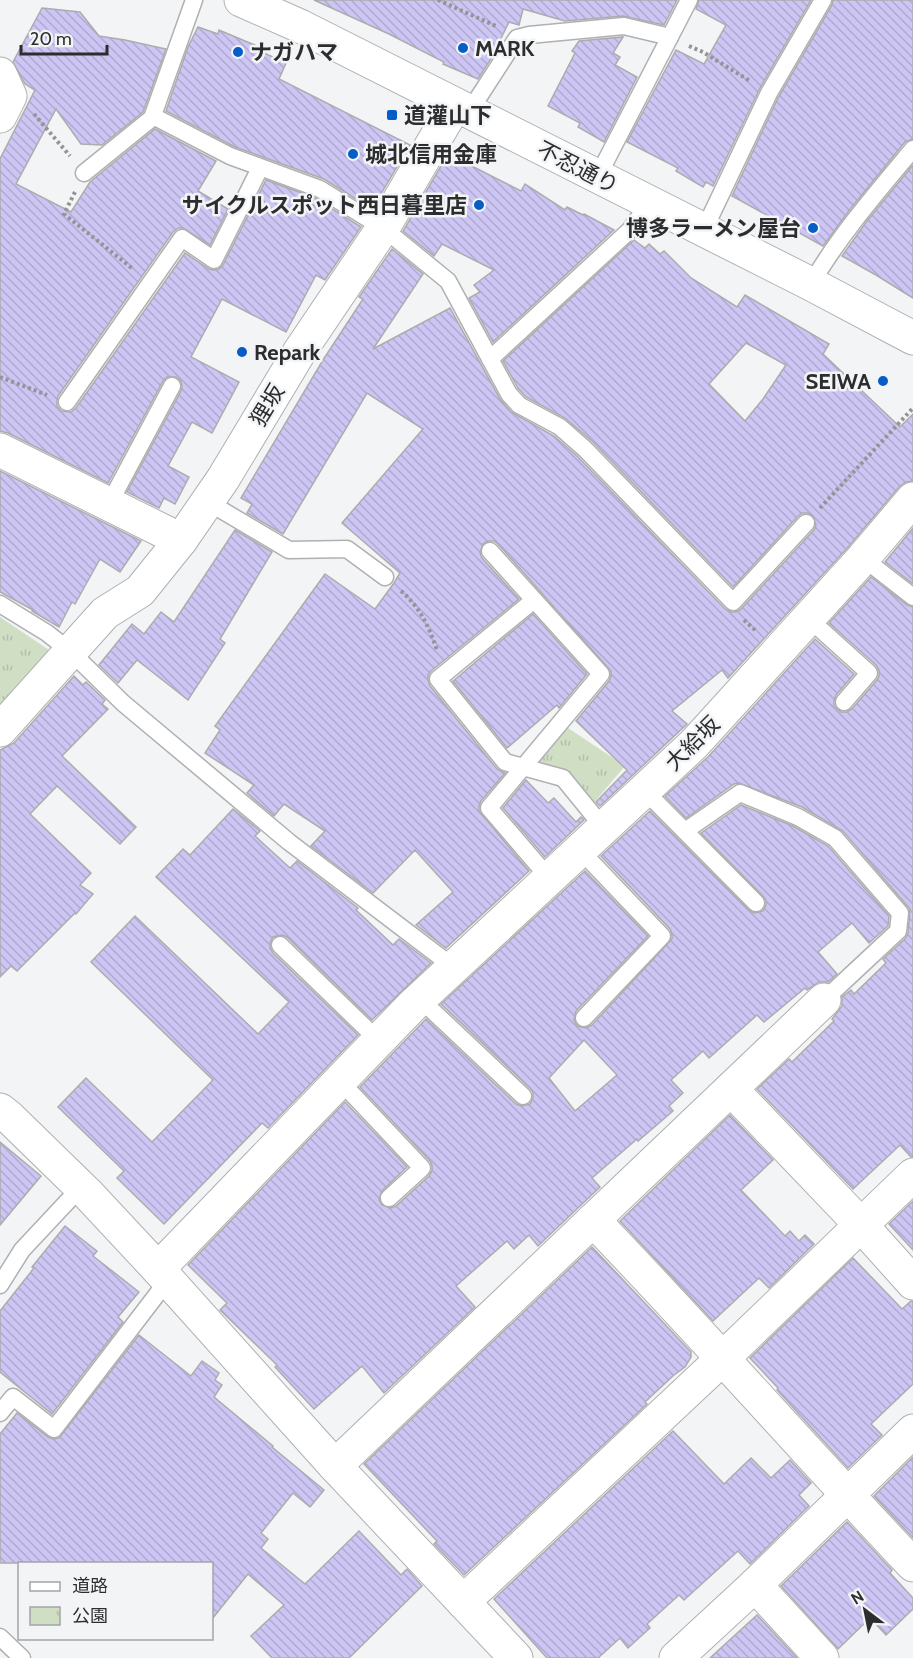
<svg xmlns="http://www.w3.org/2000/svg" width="913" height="1658" font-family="Cabin,'Noto Sans JP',sans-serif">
<defs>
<pattern id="park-tufts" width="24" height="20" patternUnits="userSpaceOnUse" patternTransform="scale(1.5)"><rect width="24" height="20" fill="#d0dec4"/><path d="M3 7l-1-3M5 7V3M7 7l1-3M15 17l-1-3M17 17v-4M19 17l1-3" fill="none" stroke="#b3bfa9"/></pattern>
<pattern id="building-back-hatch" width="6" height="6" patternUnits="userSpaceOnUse" patternTransform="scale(1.5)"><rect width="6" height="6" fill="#cdc5f3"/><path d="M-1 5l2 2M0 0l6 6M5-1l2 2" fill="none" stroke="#b0aad1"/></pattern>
</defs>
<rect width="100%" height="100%" fill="#f2f4f6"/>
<g fill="url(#park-tufts)">
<polygon points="0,617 55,654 0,712"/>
<polygon points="565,726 625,766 591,806 531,765"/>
</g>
<g fill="url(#building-back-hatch)" stroke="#acacae" stroke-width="1.5" fill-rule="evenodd">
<polygon points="314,0 677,0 664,25 623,16 565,21 523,9 519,25 509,22 492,57 478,79 443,64 444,62 389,34"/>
<polygon points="699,0 811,0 760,88 713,186 706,182 703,187 676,171 678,168 627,142 676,50 704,64 726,25 696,9"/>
<polygon points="833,0 913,0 913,139 905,142 851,208 823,246 732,196 778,98 832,5"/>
<polygon points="42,8 80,12 99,36 125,40 166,49 143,112 102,145 81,144 56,109 16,184 71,212 90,182 155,129 216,161 198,191 228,209 210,245 183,228 178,228 173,232 58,396 57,400 57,406 61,411 71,412 76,408 185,253 209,269 213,270 219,269 223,265 266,180 315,198 361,227 325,280 316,275 286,332 222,299 191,357 239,382 212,433 192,422 168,466 189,477 175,504 164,498 159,508 127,492 181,391 182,386 181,381 176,377 167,377 163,381 108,483 8,433 0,431 0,159 35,90 25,84 13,62"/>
<polygon points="198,27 218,34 219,30 264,49 262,52 286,63 279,79 410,145 372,209 324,179 235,147 166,111 188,47"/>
<polygon points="623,37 613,53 620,57 615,65 637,77 604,142 578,127 580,123 548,106 575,53 572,51 579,41"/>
<polygon points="448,154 521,191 525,184 565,210 567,207 583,215 584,214 614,230 493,342 469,298 480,292 474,285 494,270 442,244 434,256 403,231"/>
<polygon points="913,165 913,298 876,275 842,256 867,221"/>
<path d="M634,240L645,248L649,244L660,254L664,251L691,278L737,307L745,295L829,344L823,354L900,427L913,414V481L906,482L899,487L849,546L728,678L722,670L672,711L687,724L600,806L596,802L627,770L576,721L609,681L611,676V671L498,544L494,541H488L483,544L480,553L482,558L519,599L431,671L428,675V680L430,686L497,769L505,773L481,801L479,806V811L529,871L446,948L416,925L453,892L415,850L373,893L311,846L325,831L284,804L274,816L247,793L254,785L205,753L220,730L215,726L325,574L375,609L394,583L400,573L342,523L423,429L367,393L283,534L247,513L252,504L241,498L323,360L363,299L359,297L392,249L423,274L373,349L450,308L500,399L511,412L554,436L578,457L725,609L731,612H735L740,610L814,530L816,525L813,516L808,513H802L798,516L733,587L592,441L565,418L526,397L518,388L503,361ZM746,343L786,365L763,399L745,421L709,384Z"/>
<polygon points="0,471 141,541 120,572 100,559 75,604 72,602 59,627 32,611 33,610 0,592"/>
<polygon points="913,528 913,584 885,562"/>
<polygon points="235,530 272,552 220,639 225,643 188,700 137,660 118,683 99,665 132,624 144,634 161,612 174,622"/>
<polygon points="871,577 907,605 913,607 913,1157 911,1157 900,1145 853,1189 757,1089 789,1059 792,1062 834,1021 832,1019 842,1006 842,997 851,990 854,994 886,963 883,959 905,939 908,933 910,909 843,831 802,807 739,783 734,784 686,818 665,796 708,757 815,639 854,674 836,695 834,701 834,706 841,712 847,712 852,709 877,680 879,676 879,670 876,665 829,623"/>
<polygon points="533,614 587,674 559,708 557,705 507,748 453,681"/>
<polygon points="74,676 83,685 86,682 105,700 102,704 108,709 62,756 136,827 120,844 57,786 30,814 91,873 80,885 93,894 76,914 75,913 17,971 11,966 0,977 0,750 14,743"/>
<polygon points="526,780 548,803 554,798 576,822 581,817 584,820 545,857 503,808"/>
<path d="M741,805L793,826L828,846L889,916L888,926L869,943L852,923L818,952L837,974L828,982H819L807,990L805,988L764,1022L757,1015L709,1058L703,1051L671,1080L683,1093L669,1106L673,1111L638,1141L637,1139L592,1178L600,1187L538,1246L529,1235L514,1249L507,1241L456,1286L475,1307L384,1393L362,1366L314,1409L275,1367L277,1365L220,1310L227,1303L188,1265L345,1102L407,1167L382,1191L379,1200L382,1205L391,1208L396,1206L429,1176L432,1171V1165L430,1161L360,1087L426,1019L516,1104L521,1106L530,1104L533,1098V1092L530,1088L441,1004L585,871L648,936L576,1011L574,1020L577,1026L586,1028L592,1025L672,939V934L670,929L601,856L650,811L749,910L754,913L763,911L766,905V900L763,896L701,833ZM584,1040L617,1075L575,1111L549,1078Z"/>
<polygon points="233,809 260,831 255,836 290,868 297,861 358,908 356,910 393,945 399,939 431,963 372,1020 287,937 282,935 273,937 270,943 270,948 273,953 358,1035 268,1128 262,1123 164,1224 117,1178 124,1171 58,1107 86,1078 152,1142 213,1080 91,962 135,916 258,1034 289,1002 156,877 183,849 190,855"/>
<polygon points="730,1115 773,1160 741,1190 785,1236 790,1231 799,1241 805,1235 814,1244 769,1288 759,1278 713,1321 620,1221"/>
<polygon points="0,1142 41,1176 0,1225"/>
<polygon points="913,1201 913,1250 889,1224"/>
<polygon points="65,1226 97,1251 93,1256 139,1292 118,1317 123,1322 52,1414 0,1372 0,1311 34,1268 32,1267"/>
<polygon points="592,1247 691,1352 691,1357 685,1367 674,1375 645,1402 647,1404 464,1575 434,1544 437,1541 364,1464"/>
<polygon points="853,1258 902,1309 911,1301 913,1301 913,1384 871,1424 882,1435 848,1468 777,1390 778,1388 750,1358"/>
<polygon points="139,1335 191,1376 202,1361 219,1373 215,1380 222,1385 214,1397 273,1446 272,1447 324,1490 310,1507 293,1493 261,1533 268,1539 261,1548 305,1584 359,1531 401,1575 407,1569 422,1586 349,1658 272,1658 251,1636 284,1605 248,1574 212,1619 212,1563 0,1563 0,1434 17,1413 48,1437 53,1439 59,1438"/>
<polygon points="673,1431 724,1484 751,1458 771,1478 790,1460 811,1483 799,1495 809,1506 750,1564 738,1551 684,1600 679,1595 647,1624 650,1628 628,1648 620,1638 598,1658 547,1658 494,1599"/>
<polygon points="913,1457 913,1538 874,1496"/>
<polygon points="847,1522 892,1570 890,1573 913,1598 913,1609 886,1635 870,1618 838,1649 781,1586"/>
<polygon points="757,1615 797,1658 710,1658"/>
</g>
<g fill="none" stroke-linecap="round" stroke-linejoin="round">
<g stroke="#aeb0b2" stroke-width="19">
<g id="service">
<polyline points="469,112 517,38 529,35 624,26 670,37"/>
<polyline points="153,116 230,156 320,189 383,228 448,281 509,394 519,405 560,427 585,449 733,602 806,523"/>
<polyline points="84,173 152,118 194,0"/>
<polyline points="598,176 689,0"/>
<polyline points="704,230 769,93 823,0"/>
<path d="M811,284C839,236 877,192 913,149"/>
<polyline points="490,359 630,230 649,203"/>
<polyline points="67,402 182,238 214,260 260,168"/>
<polyline points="208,502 289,550 347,549 385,577"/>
<polyline points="109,504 172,386"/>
<polyline points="490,551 601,674 489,808 549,878"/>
<polyline points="863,558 913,597"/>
<polyline points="534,600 438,679 505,762 563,778 603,827"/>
<polyline points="0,604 47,633 71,652 123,703 289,842 439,956 452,968"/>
<polyline points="808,618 869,673 844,702"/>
<polyline points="644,790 756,903"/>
<polyline points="685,831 740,793 798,817 835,838 900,913 898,931 824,1000"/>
<polyline points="580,850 662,936 584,1018"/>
<polyline points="280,945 379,1041"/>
<polyline points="420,999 523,1096"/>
<polyline points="340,1081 422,1168 389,1198"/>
<polyline points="0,1285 22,1250 81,1187"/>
<polyline points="0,1413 13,1397 54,1429 168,1280"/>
<polyline points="0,1637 22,1658"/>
</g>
</g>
<g stroke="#aeb0b2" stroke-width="35">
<g id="minor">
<polyline points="0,74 10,96 0,116"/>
<polyline points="0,450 181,540"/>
<polyline points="0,730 105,613 140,591 181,540 223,479 300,351 383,228 455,105"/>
<polyline points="731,1089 861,1225 913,1283"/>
<path d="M593,1220C702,1333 805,1451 913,1565"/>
<polyline points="158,1269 413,1005 694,744 863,558 913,499"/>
<polyline points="335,1466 824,1000"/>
<polyline points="755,1585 822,1658"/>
<polyline points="463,1602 723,1358 913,1175"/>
<polyline points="676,1658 755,1585 913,1431"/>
</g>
</g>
<g stroke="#aeb0b2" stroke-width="35">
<polyline id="tertiary" points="0,1110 10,1118 88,1194 158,1269 335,1466 516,1658"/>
</g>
<g stroke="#aeb0b2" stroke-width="35">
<polyline id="secondary" points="241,0 300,26 811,284 913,338"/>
</g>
<g stroke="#939496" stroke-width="4" stroke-dasharray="3 3" stroke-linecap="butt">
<polyline points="438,0 498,27"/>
<polyline points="689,46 703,52 750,81"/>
<polyline points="34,114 70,156"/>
<polyline points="75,192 64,214 133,269"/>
<polyline points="0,377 47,395"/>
<polyline points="820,508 913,408"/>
<path d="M401,591C420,607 429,627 437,650"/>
<polyline points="744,620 756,631"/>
</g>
<use href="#service" stroke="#fff" stroke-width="16"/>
<use href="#minor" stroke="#fff" stroke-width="33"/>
<use href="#tertiary" stroke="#fff" stroke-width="33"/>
<use href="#secondary" stroke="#fff" stroke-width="33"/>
</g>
<g fill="#065dc6" stroke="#f2f4f6" stroke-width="2">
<circle cx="463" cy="48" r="6"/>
<circle cx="238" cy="52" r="6"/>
<rect x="386" y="109" width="12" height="12" rx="3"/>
<circle cx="353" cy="154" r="6"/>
<circle cx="479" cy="205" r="6"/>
<circle cx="813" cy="228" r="6"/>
<circle cx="242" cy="352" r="6"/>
<circle cx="883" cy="381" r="6"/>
</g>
<g text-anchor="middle" stroke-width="5" stroke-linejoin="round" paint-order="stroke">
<g font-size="22" font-weight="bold" fill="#2c2d2e" stroke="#f2f4f6" text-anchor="start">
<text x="475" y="56">MARK</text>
<text x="250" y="60">ナガハマ</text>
<text x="404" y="123">道灌山下</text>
<text x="365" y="162">城北信用金庫</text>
<text x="467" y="213" text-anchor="end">サイクルスポット西日暮里店</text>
<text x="801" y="236" text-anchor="end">博多ラーメン屋台</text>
<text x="254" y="360">Repark</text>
<text x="871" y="389" text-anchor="end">SEIWA</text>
</g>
<g font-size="22" fill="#2c2d2e" stroke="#f2f4f6">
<text transform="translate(578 167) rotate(27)" y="8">不忍通り</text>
<text transform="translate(267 405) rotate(-59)" y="8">狸坂</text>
<text transform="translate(692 743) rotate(-45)" y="8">大給坂</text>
</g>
</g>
<rect x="18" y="1562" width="195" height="78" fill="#f2f4f6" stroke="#a3a4a6" stroke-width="1.5"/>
<rect x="30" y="1582" width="30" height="9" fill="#ffffff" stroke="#a3a4a6" stroke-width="1.5"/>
<text x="72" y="1592" font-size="18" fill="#2c2d2e">道路</text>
<rect x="30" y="1607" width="30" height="18" fill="url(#park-tufts)" stroke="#a3a4a6" stroke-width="1.5"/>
<text x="72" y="1622" font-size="18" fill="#2c2d2e">公園</text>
<g transform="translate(865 1610) rotate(328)" stroke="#f2f4f6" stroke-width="4.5" paint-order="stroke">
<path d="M0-4.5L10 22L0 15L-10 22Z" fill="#2c2d2e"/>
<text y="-9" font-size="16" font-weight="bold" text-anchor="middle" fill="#2c2d2e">N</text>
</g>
<path d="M21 45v9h86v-9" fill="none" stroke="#2c2d2e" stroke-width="3"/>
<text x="30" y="45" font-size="18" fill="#2c2d2e" stroke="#f2f4f6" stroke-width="4.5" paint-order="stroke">20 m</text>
</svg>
